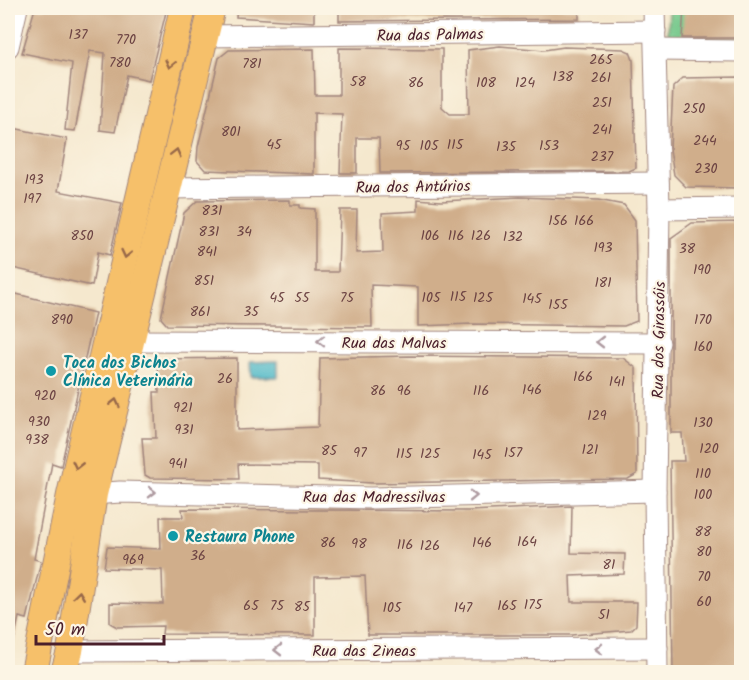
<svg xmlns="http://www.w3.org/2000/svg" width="749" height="680" font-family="Kalam,sans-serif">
<rect width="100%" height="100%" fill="#fcf5e5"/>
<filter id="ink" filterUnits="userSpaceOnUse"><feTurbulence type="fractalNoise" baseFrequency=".0167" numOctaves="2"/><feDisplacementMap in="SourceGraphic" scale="12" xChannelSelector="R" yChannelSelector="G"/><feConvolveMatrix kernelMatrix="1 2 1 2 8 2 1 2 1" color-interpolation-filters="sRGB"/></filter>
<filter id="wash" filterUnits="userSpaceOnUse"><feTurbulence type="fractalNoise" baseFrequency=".008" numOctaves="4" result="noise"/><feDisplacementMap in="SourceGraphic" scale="24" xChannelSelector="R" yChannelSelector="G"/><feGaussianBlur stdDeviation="1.35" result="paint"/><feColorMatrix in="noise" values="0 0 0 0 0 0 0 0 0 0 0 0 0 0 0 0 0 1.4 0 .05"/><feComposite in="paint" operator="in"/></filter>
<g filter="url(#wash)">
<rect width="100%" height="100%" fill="#f5e8ce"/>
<polygon fill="#74c88b" stroke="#5f745b" stroke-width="1.5" points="669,8 741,8 741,41 676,42 668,35"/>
<polygon fill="#4cb8c8" stroke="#4b6c7a" stroke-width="1.5" points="278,361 278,377 251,377 250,362"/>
<g id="blocks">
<g fill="#d0ae8b">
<polygon points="35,8 167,8 149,80 127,75 115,132 100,130 105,53 90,51 75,131 65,130 72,63 22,53"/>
<polygon points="237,8 314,8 314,22 236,17"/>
<polygon points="339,8 579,8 579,19 339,21"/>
<polygon points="684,8 741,8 741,38 682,38"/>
<polygon points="500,46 544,50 564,47 623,49 630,52 633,60 636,168 629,171 380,173 379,138 357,138 357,173 340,173 342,114 314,113 314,174 205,170 197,161 198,147 219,58 229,50 314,49 315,95 339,95 339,48 442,49 442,107 450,114 469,114 468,50"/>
<polygon points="741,77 741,188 686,187 674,175 670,149 673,87 683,78"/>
<polygon points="8,127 67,139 58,191 122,203 110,255 98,252 92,286 8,267"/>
<polygon points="520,197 598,200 624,205 635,220 637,321 624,326 472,324 418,326 418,287 371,285 372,327 167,325 161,318 184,213 197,201 290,200 290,205 300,205 300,208 315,209 315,272 338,272 340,210 357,210 356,253 383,252 382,213 418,211 418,199 441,201"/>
<polygon points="741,222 741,672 673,672 670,461 684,461 682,433 671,433 671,238 692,223"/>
<polygon points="8,292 95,313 61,466 52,463 34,559 41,561 27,619 19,617 13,644 8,643"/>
<polygon points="409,356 623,358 636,368 637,474 628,479 373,483 318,480 318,465 238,464 239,479 150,478 145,475 142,438 156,438 154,392 159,392 158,359 237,358 237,430 318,427 320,358"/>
<polygon points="572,506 571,553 625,554 624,574 570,576 571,602 637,602 636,625 631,630 571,635 368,635 365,576 315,577 315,635 162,634 163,626 117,627 110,623 110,603 163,604 162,570 104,568 107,547 161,549 160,517 183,517 182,509 469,511"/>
</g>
</g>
</g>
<g filter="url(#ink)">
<use href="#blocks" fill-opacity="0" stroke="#a0847c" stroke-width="1.5"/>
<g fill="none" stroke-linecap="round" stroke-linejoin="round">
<g stroke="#a0847c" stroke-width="23">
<g id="minor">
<polyline points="654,8 659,209 655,491 657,672"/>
<polyline points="205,36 655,31"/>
<polyline points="8,47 17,8"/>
<polyline points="656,50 742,51"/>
<polyline points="167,188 658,183"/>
<polyline points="659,209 742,208"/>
<polyline points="129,341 659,343"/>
<polyline points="80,495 120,492 371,498 655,491"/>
<polyline points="70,651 657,648"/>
</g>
</g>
<g stroke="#a0847c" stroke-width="28">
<g id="major">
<polyline points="34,672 70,495 183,8"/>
<polyline points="64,672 70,651 94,494 212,8"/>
</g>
</g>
<use href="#minor" stroke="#fff" stroke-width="21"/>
<use href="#major" stroke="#f6c06b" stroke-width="26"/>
</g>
<defs><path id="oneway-chevron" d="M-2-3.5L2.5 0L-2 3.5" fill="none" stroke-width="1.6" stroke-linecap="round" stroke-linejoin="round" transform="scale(1.5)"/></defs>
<g stroke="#976748">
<use href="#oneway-chevron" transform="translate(170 64) rotate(103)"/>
<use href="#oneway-chevron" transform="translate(176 153) rotate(-76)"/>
<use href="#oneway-chevron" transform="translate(126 254) rotate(103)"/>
<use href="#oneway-chevron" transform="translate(115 403) rotate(-77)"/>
<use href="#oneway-chevron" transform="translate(77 465) rotate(103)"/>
<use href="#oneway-chevron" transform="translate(79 595) rotate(-82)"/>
</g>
<g stroke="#ae9aa0">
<use href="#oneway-chevron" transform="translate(321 341) rotate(-180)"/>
<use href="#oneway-chevron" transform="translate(600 342) rotate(-180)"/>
<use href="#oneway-chevron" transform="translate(152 492) rotate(1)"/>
<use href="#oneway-chevron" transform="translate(473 496) rotate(-1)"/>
<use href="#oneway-chevron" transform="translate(599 649) rotate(180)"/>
<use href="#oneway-chevron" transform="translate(278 650) rotate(180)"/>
</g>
</g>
<g fill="#0f9aa8" stroke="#fcf5e5" stroke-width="2">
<circle cx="51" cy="371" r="6"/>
<circle cx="173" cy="536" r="6"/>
</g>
<g text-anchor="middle" stroke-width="4.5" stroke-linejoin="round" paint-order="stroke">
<g font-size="14" fill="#6c4343">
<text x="78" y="39">137</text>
<text x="126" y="44">770</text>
<text x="601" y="64">265</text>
<text x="120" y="67">780</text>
<text x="252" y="68">781</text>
<text x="563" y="81">138</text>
<text x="601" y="82">261</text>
<text x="358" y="86">58</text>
<text x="416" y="87">86</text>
<text x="486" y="87">108</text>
<text x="525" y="87">124</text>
<text x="602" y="107">251</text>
<text x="694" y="113">250</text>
<text x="602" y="134">241</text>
<text x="231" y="136">801</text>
<text x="705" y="145">244</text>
<text x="274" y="149">45</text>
<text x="455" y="149">115</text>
<text x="403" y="150">95</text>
<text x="429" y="150">105</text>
<text x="549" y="150">153</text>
<text x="506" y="151">135</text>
<text x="602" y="161">237</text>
<text x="706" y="173">230</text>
<text x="34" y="184">193</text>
<text x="32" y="203">197</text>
<text x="212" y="215">831</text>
<text x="558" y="225">156</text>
<text x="584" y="225">166</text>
<text x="209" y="236">831</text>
<text x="244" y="236">34</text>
<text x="82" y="240">850</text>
<text x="430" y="240">106</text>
<text x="456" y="240">116</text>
<text x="481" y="240">126</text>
<text x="513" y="241">132</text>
<text x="603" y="252">193</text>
<text x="687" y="253">38</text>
<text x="207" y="256">841</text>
<text x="702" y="274">190</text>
<text x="204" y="285">851</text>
<text x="603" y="287">181</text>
<text x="458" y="301">115</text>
<text x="277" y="302">45</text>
<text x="302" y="302">55</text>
<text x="347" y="302">75</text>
<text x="431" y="302">105</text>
<text x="483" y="302">125</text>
<text x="532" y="303">145</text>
<text x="558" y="309">155</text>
<text x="200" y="316">861</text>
<text x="251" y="316">35</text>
<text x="62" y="324">890</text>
<text x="703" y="324">170</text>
<text x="703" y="351">160</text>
<text x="583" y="381">166</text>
<text x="225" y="383">26</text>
<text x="617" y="386">141</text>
<text x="532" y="394">146</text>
<text x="378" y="395">86</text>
<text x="404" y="395">96</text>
<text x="481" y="395">116</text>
<text x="45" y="400">920</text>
<text x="183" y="412">921</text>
<text x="597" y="420">129</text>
<text x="39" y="426">930</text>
<text x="703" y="427">130</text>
<text x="184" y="434">931</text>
<text x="37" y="444">938</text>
<text x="709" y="453">120</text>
<text x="590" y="454">121</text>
<text x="329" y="455">85</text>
<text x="360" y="457">97</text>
<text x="513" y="457">157</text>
<text x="404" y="458">115</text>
<text x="430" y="458">125</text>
<text x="482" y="459">145</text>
<text x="178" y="468">941</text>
<text x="703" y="478">110</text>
<text x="703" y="499">100</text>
<text x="703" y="536">88</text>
<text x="527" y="546">164</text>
<text x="328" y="547">86</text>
<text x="482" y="547">146</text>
<text x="359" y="548">98</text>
<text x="405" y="549">116</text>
<text x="430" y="550">126</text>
<text x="704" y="556">80</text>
<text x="198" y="560">36</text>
<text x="133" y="564">969</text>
<text x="609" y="569">81</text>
<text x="704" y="581">70</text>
<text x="704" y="606">60</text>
<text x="533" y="609">175</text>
<text x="251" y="610">65</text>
<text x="277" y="610">75</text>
<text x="507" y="610">165</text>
<text x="302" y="611">85</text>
<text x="392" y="612">105</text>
<text x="463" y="612">147</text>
<text x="604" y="619">51</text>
</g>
<g font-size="16" fill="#4a1f2b" stroke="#fcf5e5">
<text transform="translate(430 34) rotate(-1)" y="6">Rua das Palmas</text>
<text transform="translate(413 186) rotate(-1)" y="6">Rua dos Antúrios</text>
<text transform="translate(658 340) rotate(-89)" y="6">Rua dos Girassóis</text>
<text x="394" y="348">Rua das Malvas</text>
<text x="374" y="502">Rua das Madressilvas</text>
<text x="364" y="656">Rua das Zineas</text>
</g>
<g font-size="16" font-weight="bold" fill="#0d838f" stroke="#fcf5e5" text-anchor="start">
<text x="63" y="368">Toca dos Bichos<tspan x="63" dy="18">Clínica Veterinária</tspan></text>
<text x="185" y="542">Restaura Phone</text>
</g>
</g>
<rect width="749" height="680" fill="none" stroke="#fcf5e5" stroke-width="30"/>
<path d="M36 635v9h128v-9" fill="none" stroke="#4a1f2b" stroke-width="3"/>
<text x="45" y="635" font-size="18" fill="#4a1f2b" stroke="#fcf5e5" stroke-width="4.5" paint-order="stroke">50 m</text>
</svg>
